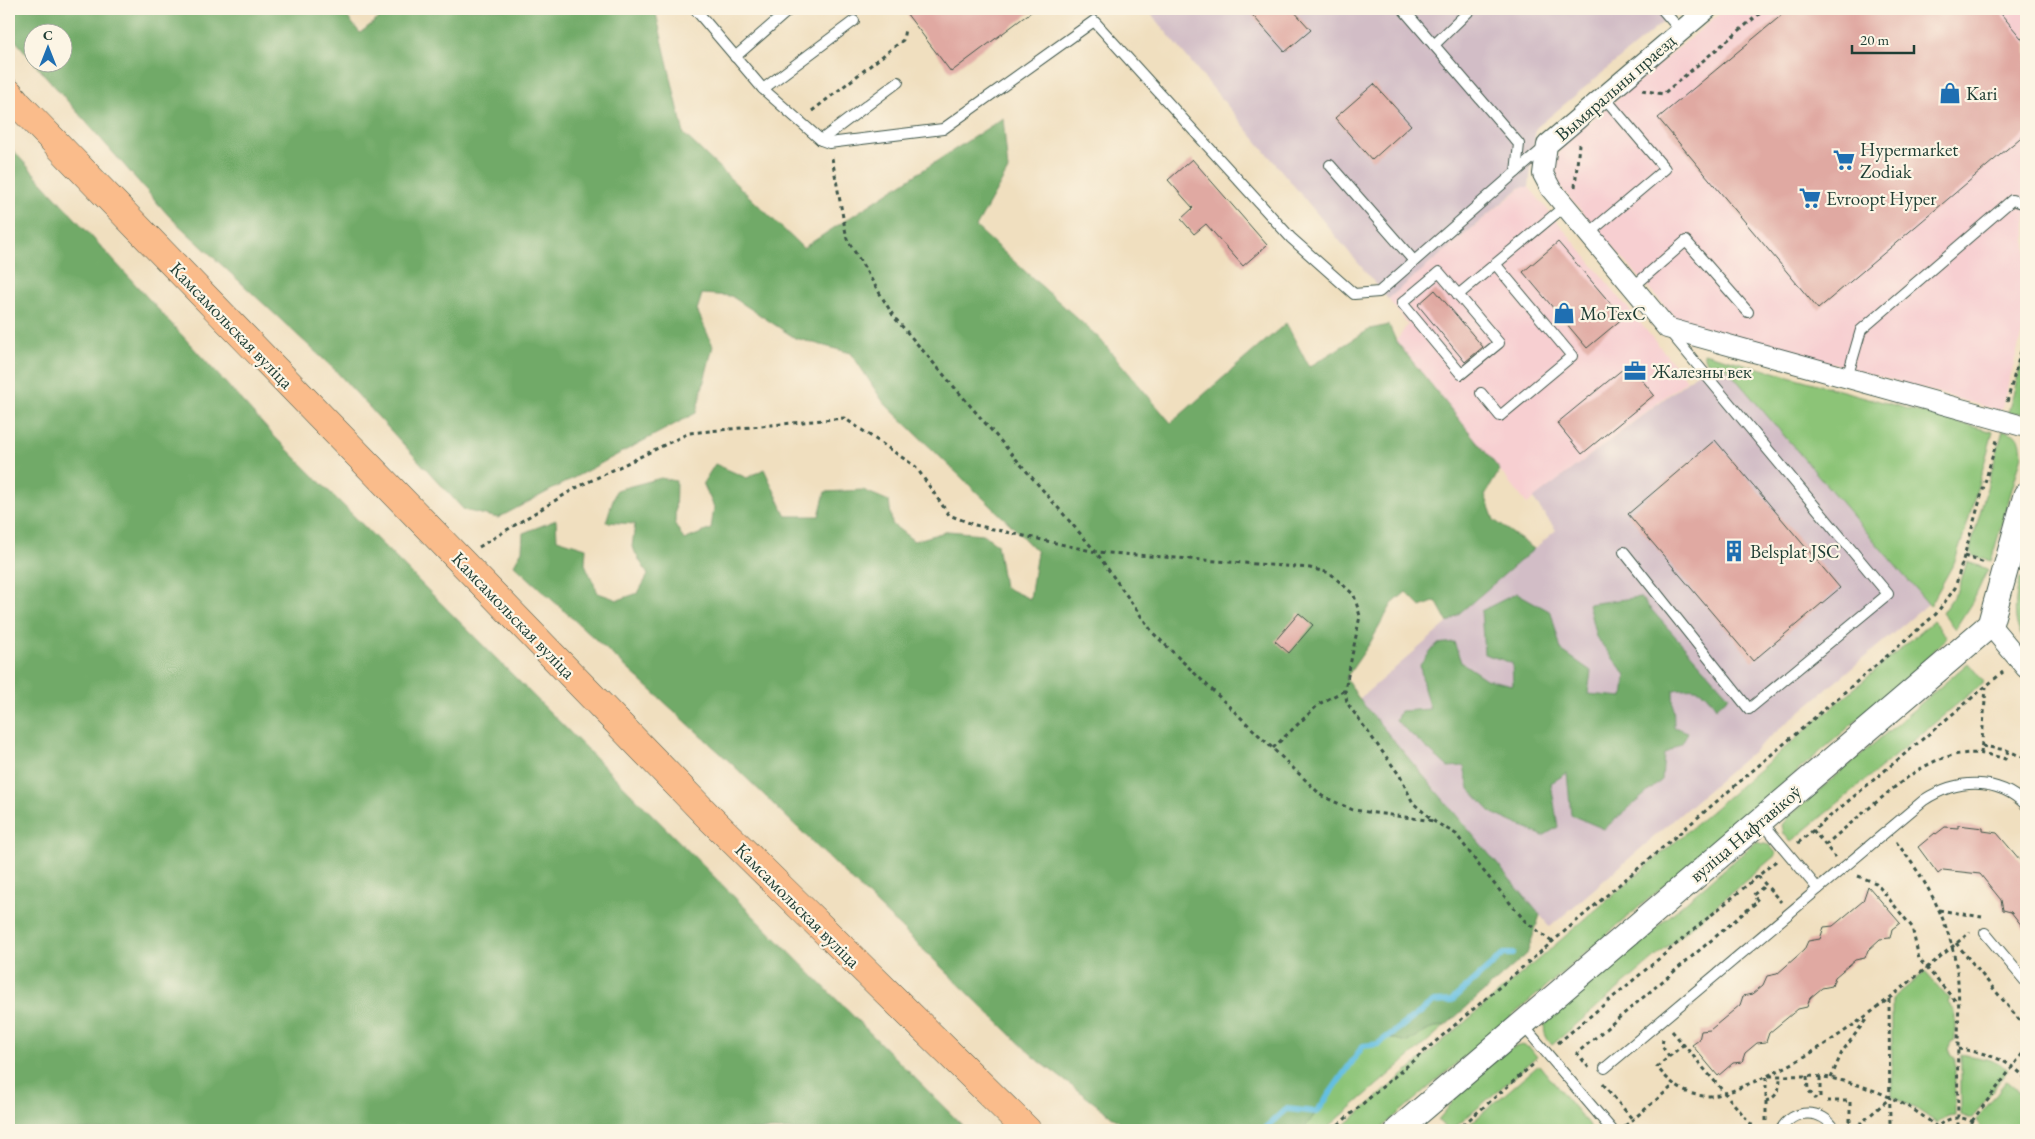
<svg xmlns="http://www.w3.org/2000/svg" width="2035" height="1139" font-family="'EB Garamond',serif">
<rect width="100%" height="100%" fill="#fcf5e5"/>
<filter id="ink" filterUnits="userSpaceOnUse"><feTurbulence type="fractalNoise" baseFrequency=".02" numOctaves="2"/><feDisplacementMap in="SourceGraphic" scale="10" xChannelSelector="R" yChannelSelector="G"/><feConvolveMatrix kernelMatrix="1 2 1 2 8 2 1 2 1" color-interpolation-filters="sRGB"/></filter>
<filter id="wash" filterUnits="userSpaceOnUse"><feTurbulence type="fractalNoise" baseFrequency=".0096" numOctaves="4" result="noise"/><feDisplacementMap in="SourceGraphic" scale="20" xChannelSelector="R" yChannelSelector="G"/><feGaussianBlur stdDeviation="1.12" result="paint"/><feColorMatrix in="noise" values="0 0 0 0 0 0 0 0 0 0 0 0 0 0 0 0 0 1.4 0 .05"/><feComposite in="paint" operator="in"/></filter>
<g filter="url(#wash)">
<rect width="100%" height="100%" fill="#f0dfbf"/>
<g fill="#f7cfd1">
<polygon points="1725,9 2026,9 2026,318 2001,411 1677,320 1558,185 1555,172 1557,157 1563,144"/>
<polygon points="1522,187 1529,187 1687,380 1527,504 1396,341 1408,324 1388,299"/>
</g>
<g fill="#d2bdc6">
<polygon points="1147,9 1679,9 1536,128 1529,187 1521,187 1388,299"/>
<polygon points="1711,363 1722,363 1928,604 1758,747 1550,927 1359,699 1556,530 1533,499"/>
</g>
<g fill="#8cc477" stroke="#568056">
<polygon points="2026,346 2026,413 2008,413"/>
<polygon points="1704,353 1993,432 1967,525 1955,561 1930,606 1722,363 1709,364 1704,358"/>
<path d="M2003,430C2019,435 2021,437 2022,455L1991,561L1973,556L1970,549Z"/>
<polygon points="1967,562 1988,569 1974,599 1955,629 1942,613 1958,590"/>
<path d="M2020,578L2026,579L2025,641C2011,624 2015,598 2020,578Z"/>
<polygon points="1933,621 1947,637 1919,667 1379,1130 1339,1130"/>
<polygon points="1968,663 1984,682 1791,842 1784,834 1782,825 1787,818"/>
<path d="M1756,842L1769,845L1777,854L1552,1045C1546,1037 1542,1032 1546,1022Z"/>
<polygon points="1925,972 1949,999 1947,1002 1955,1011 1955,1040 1951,1042 1948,1049 1951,1056 1955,1058 1955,1115 1948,1116 1937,1123 1918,1110 1892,1096 1892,999"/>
<polygon points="1445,1026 1325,1130 1302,1130 1317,1112 1363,1046 1378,1044 1387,1037 1407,1042 1434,1027"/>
<path d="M1522,1045L1530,1048L1537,1057L1452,1130H1447L1438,1120C1459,1095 1489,1052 1522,1045Z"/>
<polygon points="1961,1054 1991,1060 2008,1069 1972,1119 1961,1115"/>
<polygon points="1539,1065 1593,1130 1463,1130"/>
<path d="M2006,1081C2028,1098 2026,1104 2026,1130H1985L1976,1121Z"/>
</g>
<g fill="#71aa68" stroke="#48744e">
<polygon points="9,9 341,9 360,33 391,9 655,9 684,134 803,248 1003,118 1008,170 976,227 1099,338 1171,423 1286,323 1309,367 1370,329 1389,325 1396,341 1500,470 1485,495 1494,520 1534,549 1448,623 1436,601 1421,607 1406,592 1392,604 1370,643 1346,678 1359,699 1540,915 1527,954 1445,1026 1434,1027 1407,1042 1387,1037 1378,1044 1363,1046 1304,1129 1130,1130 1035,1058 730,762 514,565 522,550 523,533 556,520 557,539 586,548 585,564 598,593 618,600 638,593 648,575 632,547 635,524 606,522 616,490 661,478 676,481 675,524 684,540 711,529 714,507 703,483 715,464 747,478 764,469 786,516 819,516 825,492 863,490 889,501 892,524 914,541 948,531 983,534 997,544 1004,587 1030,599 1037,552 1011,525 884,403 851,353 795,338 731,296 702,294 697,310 713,346 696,413 498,518 464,510 334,369 169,216 34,63 62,62 62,32 32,32 32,60 9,33"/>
<polygon points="9,146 273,435 967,1130 9,1130"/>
<path d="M1517,593L1551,612L1561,650L1591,671L1588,694L1623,697L1626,675L1596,637L1588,604L1640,597L1729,696L1716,708C1702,687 1698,687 1673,690L1674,727L1688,732L1682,743L1664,754L1662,780L1604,829L1571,815L1567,773L1551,783L1558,827L1543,836L1492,813L1469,789L1464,766L1448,767L1396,721L1400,711L1430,709L1424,689L1420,665L1437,644L1454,642L1461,662L1486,679L1513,685L1512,663L1484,654L1481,611Z"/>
</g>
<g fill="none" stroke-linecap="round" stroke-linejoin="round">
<polyline stroke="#64bfe2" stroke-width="6" points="1263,1130 1286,1109 1317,1112 1363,1046 1378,1044 1434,1002 1451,1001 1504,954 1513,954"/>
</g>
<g id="blocks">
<g fill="#e0a9a2">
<polygon points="903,9 1035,9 951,72"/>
<polygon points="1247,9 1292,9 1311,30 1285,52"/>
<polygon points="1789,9 1997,9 2026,44 2026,133 1818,309 1658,118"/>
<polygon points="1374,84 1411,125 1372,160 1335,118"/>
<polygon points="1192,159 1267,245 1243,266 1206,224 1194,234 1181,219 1193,208 1168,180"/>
<polygon points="1558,242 1623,318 1587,348 1523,272"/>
<polygon points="1435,290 1483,347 1465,362 1418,305"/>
<polygon points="1629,364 1654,395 1582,454 1557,423"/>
<polygon points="1715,440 1840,588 1753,661 1628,514"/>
<polygon points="1299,613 1313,625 1289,653 1275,641"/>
<polygon points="1958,825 1983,828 1983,831 1997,833 2026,867 2026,931 2011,912 2003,910 2001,900 1980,874 1943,870 1938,874 1918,847 1935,833 1936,834 1945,827 1958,828"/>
<polygon points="1868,886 1900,923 1892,929 1890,938 1880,939 1868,950 1865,958 1855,960 1835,977 1832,986 1822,988 1810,998 1807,1007 1798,1009 1769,1033 1766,1042 1757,1043 1745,1053 1742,1062 1733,1063 1718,1076 1692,1045 1699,1040 1701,1031 1710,1030 1740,1005 1743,996 1752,994 1763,985 1767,976 1777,974 1804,950 1808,941 1820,939 1824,927 1833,926 1863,901"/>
</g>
</g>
</g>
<g filter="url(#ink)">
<use href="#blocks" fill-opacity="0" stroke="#3e5549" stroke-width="1"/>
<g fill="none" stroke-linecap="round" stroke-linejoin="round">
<g stroke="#3e5549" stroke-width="12">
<g id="service">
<polyline points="695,9 763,89 821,140 829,143 943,129 1094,21 1291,238 1354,294 1379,292 1516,172 1519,144 1403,9"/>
<polyline points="1662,9 1681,31"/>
<polyline points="1434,45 1471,9"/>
<polyline points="735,57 790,9"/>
<polyline points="763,89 854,21"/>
<polyline points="821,140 898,82"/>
<polyline points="1330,165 1414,261"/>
<polyline points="1516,172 1545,147"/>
<polyline points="1588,234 1665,169 1604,97"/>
<polygon points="1439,272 1499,343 1461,374 1402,303"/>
<polyline points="1633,287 1686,241 1748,312"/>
<polyline points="1458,295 1565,206"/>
<polyline points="1847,378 1861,330 2012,200 2026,204"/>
<polyline points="1481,393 1500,416 1572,356 1496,265"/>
<polyline points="1624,552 1749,709 1888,594 1670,332"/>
<polyline points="1761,821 1818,889"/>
<polyline points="1985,933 2026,982"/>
<polyline points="1522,1024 1612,1130"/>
<path d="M1605,1068L1924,800C1956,779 1997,776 2026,805"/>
<path d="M1781,1130C1792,1108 1823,1108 1835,1130"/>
</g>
</g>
<g stroke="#3e5549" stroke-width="22">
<g id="minor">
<polyline points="1707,9 1547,145 1543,174 1551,189 1667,328 2026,427"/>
<polyline points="1990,625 2026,668"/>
</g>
</g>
<g stroke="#3e5549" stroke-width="27">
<polyline id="tertiary" points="1398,1130 1990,625 2026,495"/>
</g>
<g stroke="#3e5549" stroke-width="29">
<polyline id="primary" points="9,93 18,104 709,817 1027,1130"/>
</g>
<g stroke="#3e5549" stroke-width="3" stroke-dasharray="4 4" stroke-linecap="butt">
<polyline points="1642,90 1663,94 1765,9"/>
<polyline points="812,111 903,40 905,29"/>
<polyline points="832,158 847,239 894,317 1096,552 1310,568 1330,573 1354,595 1360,616 1345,690 1347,703 1400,776 1413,803 1435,822 1456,834 1481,868 1525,921 1552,942"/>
<polyline points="1575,187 1579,144"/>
<polyline points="2007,402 2026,333"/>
<polyline points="479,547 574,489 689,433 844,418 916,467 949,515 975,525 1096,552 1153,633 1322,796 1353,810 1434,821"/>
<polyline points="1964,556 1985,563"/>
<polyline points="1982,746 2006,750 2025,758 2022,765 2026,768"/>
<polyline points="1273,748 1319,704 1345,690"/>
<polyline points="1981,754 1986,687"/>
<polyline points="1813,830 1835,857"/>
<path d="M1896,842C1926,879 1950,922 1957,971C1960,996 1958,1021 1958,1047C1957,1074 1958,1102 1958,1130"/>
<polyline points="1798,843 2003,672"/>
<path d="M1825,845C1843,830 1860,815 1878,801C1917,768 1951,741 2005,759L2008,751"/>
<polyline points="1758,876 1781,902"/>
<polyline points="1858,876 1876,883 1912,927 1919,959 1958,1004"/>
<polyline points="1939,910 1982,917"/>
<polyline points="1956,943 2026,1028"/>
<polyline points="1889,999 1890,1130"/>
<polyline points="1672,1031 1756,1130"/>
<polyline points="1663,1039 1662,1046 1669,1057"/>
<polyline points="1558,1043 1776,861"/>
<path d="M1684,1044L1657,1067C1670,1083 1685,1096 1707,1096C1723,1096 1736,1089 1751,1083C1834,1049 1901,989 1970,932"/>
<path d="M1958,1049C1983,1052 2009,1059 2026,1079"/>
<polyline points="1589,1068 1577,1053 1758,901 1753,895 1766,885"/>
<path d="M1769,1076C1790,1076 1810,1075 1830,1078C1870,1086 1911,1103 1940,1130"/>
<polyline points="1807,1076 1808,1090 1816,1099"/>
<polyline points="1766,1077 1766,1124"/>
<polyline points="1820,1077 1820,1100"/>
<polyline points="1831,1078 1842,1052 1868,1017"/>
<polyline points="1603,1084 1633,1120"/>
<path d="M1766,1101C1778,1097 1780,1088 1780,1076"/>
<polyline points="1827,1101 1850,1101 1850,1125"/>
<polyline points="1972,1121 2026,1049"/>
<polyline points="1625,1126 1674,1085"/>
<polyline points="1332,1130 1936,614 1955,588 1997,440"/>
<polyline points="1457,1130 1536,1062"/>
<polyline points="1853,1130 1890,1098"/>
<path d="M1934,1130C1948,1114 1968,1114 1982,1130"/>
</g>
<use href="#service" stroke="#fff" stroke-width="10"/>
<use href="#minor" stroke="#fff" stroke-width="20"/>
<use href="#tertiary" stroke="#fff" stroke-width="25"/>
<use href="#primary" stroke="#fabc8b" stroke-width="28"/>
</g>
</g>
<defs>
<g id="shop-bare" transform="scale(1.725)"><path d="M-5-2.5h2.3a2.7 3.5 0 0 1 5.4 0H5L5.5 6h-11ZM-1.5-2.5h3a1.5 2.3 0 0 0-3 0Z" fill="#1f6fb2" stroke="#fcf5e5" stroke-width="2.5" paint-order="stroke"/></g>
<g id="supermarket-bare" transform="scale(1.725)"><path d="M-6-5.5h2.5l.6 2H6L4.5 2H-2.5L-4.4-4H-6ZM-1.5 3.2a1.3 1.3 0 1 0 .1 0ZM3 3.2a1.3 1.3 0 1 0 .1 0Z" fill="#1f6fb2" stroke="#fcf5e5" stroke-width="2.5" paint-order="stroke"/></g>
<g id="office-bare" transform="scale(1.725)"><path d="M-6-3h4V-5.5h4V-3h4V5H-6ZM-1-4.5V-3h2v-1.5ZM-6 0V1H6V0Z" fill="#1f6fb2" stroke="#fcf5e5" stroke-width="2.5" paint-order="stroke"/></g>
<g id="building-bare" transform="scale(1.725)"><path d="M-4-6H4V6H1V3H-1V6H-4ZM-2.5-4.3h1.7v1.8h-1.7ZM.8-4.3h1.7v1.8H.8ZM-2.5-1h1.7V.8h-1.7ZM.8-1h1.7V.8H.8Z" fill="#1f6fb2" stroke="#fcf5e5" stroke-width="2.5" paint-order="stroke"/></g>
</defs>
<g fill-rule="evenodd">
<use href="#shop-bare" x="1950" y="93"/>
<use href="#supermarket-bare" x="1844" y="160"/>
<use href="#supermarket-bare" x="1810" y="198"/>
<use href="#shop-bare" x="1564" y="313"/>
<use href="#office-bare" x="1635" y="371"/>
<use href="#building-bare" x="1734" y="551"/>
</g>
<g text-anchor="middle" stroke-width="4.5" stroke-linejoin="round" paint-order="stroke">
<g font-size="19" fill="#1f3d34" stroke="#fcf5e5">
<text transform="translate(1615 87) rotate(-41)" y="7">Вымяральны праезд</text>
<text transform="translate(232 325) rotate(46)" y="7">Камсамольская вуліца</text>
<text transform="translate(514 615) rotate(46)" y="7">Камсамольская вуліца</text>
<text transform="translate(1745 833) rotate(-40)" y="7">вуліца Нафтавікоў</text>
<text transform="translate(798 905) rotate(45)" y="7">Камсамольская вуліца</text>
</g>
<g font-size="19" fill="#1f3d34" stroke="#fcf5e5" text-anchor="start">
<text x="1966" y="100">Kari</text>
<text x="1860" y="156">Hypermarket<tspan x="1860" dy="22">Zodiak</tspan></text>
<text x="1826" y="205">Evroopt Hyper</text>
<text x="1580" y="320">MoTexC</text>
<text x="1652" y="378">Жалезны век</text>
<text x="1750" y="558">Belsplat JSC</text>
</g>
</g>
<rect width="2035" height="1139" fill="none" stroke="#fcf5e5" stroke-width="30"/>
<g transform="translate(48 48)"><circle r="24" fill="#fcf5e5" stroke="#a4ab9e"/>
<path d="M0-4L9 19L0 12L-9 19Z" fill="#1f6fb2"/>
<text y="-8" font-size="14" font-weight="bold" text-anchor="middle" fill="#1f3d34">С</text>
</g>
<path d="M1852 45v8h62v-8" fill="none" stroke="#1f3d34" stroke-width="2.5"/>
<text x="1860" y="45" font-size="15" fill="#1f3d34" stroke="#fcf5e5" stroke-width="4" paint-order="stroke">20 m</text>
</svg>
